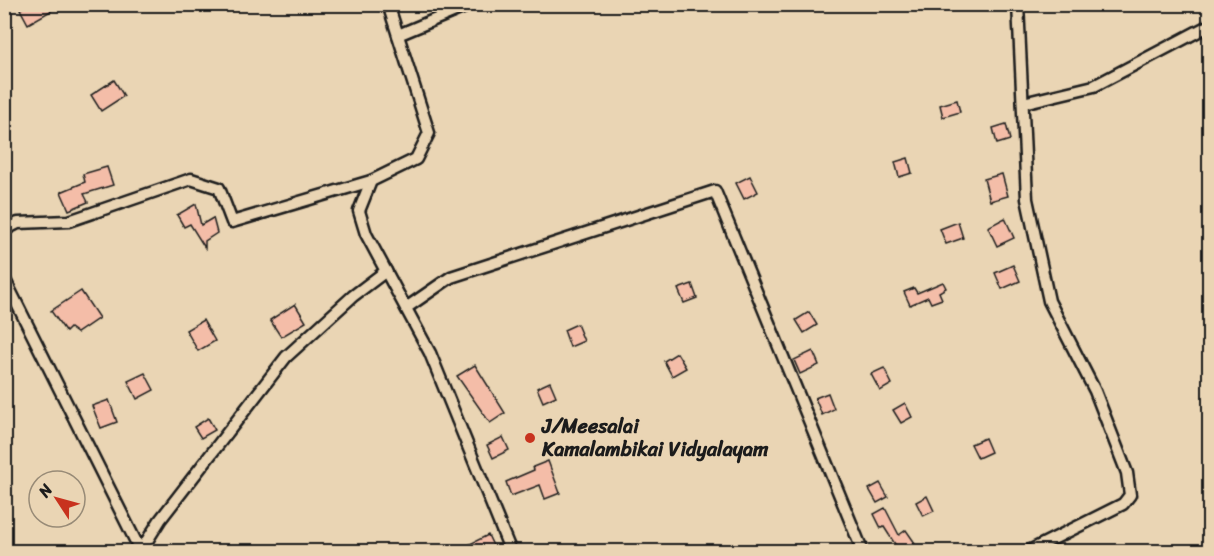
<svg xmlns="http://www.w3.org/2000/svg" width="1214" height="556" font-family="Sriracha,sans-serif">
<rect width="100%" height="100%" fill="#ead5b4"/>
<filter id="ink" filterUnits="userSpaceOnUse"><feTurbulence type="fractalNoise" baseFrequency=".0167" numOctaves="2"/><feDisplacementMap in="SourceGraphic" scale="12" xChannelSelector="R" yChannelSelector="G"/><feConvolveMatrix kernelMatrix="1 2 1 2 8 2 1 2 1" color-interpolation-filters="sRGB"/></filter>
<g filter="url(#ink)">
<g fill="#f4bda8" stroke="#1c1c1c" stroke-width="1.5">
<polygon points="29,4 63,4 28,24 20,9"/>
<polygon points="114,80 124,96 101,111 91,95"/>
<polygon points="957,100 960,112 943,117 940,105"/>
<polygon points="1006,124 1010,140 997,144 993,128"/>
<polygon points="908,158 912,173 899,177 895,162"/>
<polygon points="107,167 113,185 84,194 88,202 69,210 61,192 85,182 83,174"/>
<polygon points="1002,174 1008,196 990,201 984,179"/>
<polygon points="750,176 758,192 744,199 736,183"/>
<polygon points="196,204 201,225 213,218 217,233 205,241 205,248 190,224 184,227 177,215"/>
<polygon points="1005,218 1014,238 997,246 988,227"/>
<polygon points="958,222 963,238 946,244 940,229"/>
<polygon points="1013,265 1020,281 1002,289 995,273"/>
<polygon points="943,282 946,288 939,292 942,299 931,303 928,297 910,305 904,292 914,288 917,293"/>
<polygon points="692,284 697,298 684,303 678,289"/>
<polygon points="81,291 99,318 77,333 70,328 66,332 51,311"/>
<polygon points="295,304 306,322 281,337 270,320"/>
<polygon points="809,312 817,325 804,333 796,320"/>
<polygon points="203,320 215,341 198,351 186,330"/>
<polygon points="577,324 584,341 570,347 564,330"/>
<polygon points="813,351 819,365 800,374 794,360"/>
<polygon points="677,353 686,368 672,376 664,361"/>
<polygon points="475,365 505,413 490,423 457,376"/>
<polygon points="884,368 892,384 880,391 871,374"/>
<polygon points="145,373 154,390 137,399 128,381"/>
<polygon points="550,382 556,396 543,402 537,388"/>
<polygon points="828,393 834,409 822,415 815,398"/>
<polygon points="109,400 117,422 101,428 92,406"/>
<polygon points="905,403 912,417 901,423 893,410"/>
<polygon points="208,418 215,430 201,438 194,427"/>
<polygon points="503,437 509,450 493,458 487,445"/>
<polygon points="985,438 991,452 978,458 971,444"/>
<polygon points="548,461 560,493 545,499 540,485 511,496 506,482 534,470 533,467"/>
<polygon points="880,483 888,497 877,503 869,489"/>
<polygon points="927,496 934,511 923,516 916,502"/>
<polygon points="885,508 899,535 906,530 915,543 906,548 908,552 900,552 884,527 881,528 874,514"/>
<polygon points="488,535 496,552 474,552 470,544"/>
</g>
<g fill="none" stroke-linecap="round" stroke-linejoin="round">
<g stroke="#1c1c1c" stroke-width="15">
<g id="minor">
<polyline points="388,4 429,133 416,159 371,181 359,211 366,234 430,353 511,552"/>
<polyline points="1018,4 1027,199 1049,301 1095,391 1127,473 1130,495 1123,504 1027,552"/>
<polyline points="398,35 472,4"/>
<polyline points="1023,103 1094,86 1210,25"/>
<polyline points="4,230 18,223 69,221 191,179 219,188 232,222 371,181"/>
<polyline points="4,278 141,552"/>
<polyline points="406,308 451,277 715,191 863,552"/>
<polyline points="140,552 160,520 286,357 353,296 386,271"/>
</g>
</g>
<use href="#minor" stroke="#ead5b4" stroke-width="10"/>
</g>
</g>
<circle fill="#c8321e" stroke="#ead5b4" stroke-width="2" cx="530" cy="438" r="6"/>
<g text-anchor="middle" stroke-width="4.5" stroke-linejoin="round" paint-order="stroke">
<g font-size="20" font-weight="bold" fill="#1c1c1c" stroke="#ead5b4" text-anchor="start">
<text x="542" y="433">J/Meesalai<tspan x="542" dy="23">Kamalambikai Vidyalayam</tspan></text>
</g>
</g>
<rect width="1214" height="556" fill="none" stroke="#ead5b4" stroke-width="24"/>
<rect x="12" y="12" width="1190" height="532" fill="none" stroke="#1c1c1c" stroke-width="2" filter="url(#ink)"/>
<g transform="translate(57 499) rotate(306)"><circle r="28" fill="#ead5b4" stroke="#988b77" stroke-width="1.5"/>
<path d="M0-4.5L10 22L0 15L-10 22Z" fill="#c8321e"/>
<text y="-9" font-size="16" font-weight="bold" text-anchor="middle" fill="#1c1c1c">N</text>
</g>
</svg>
